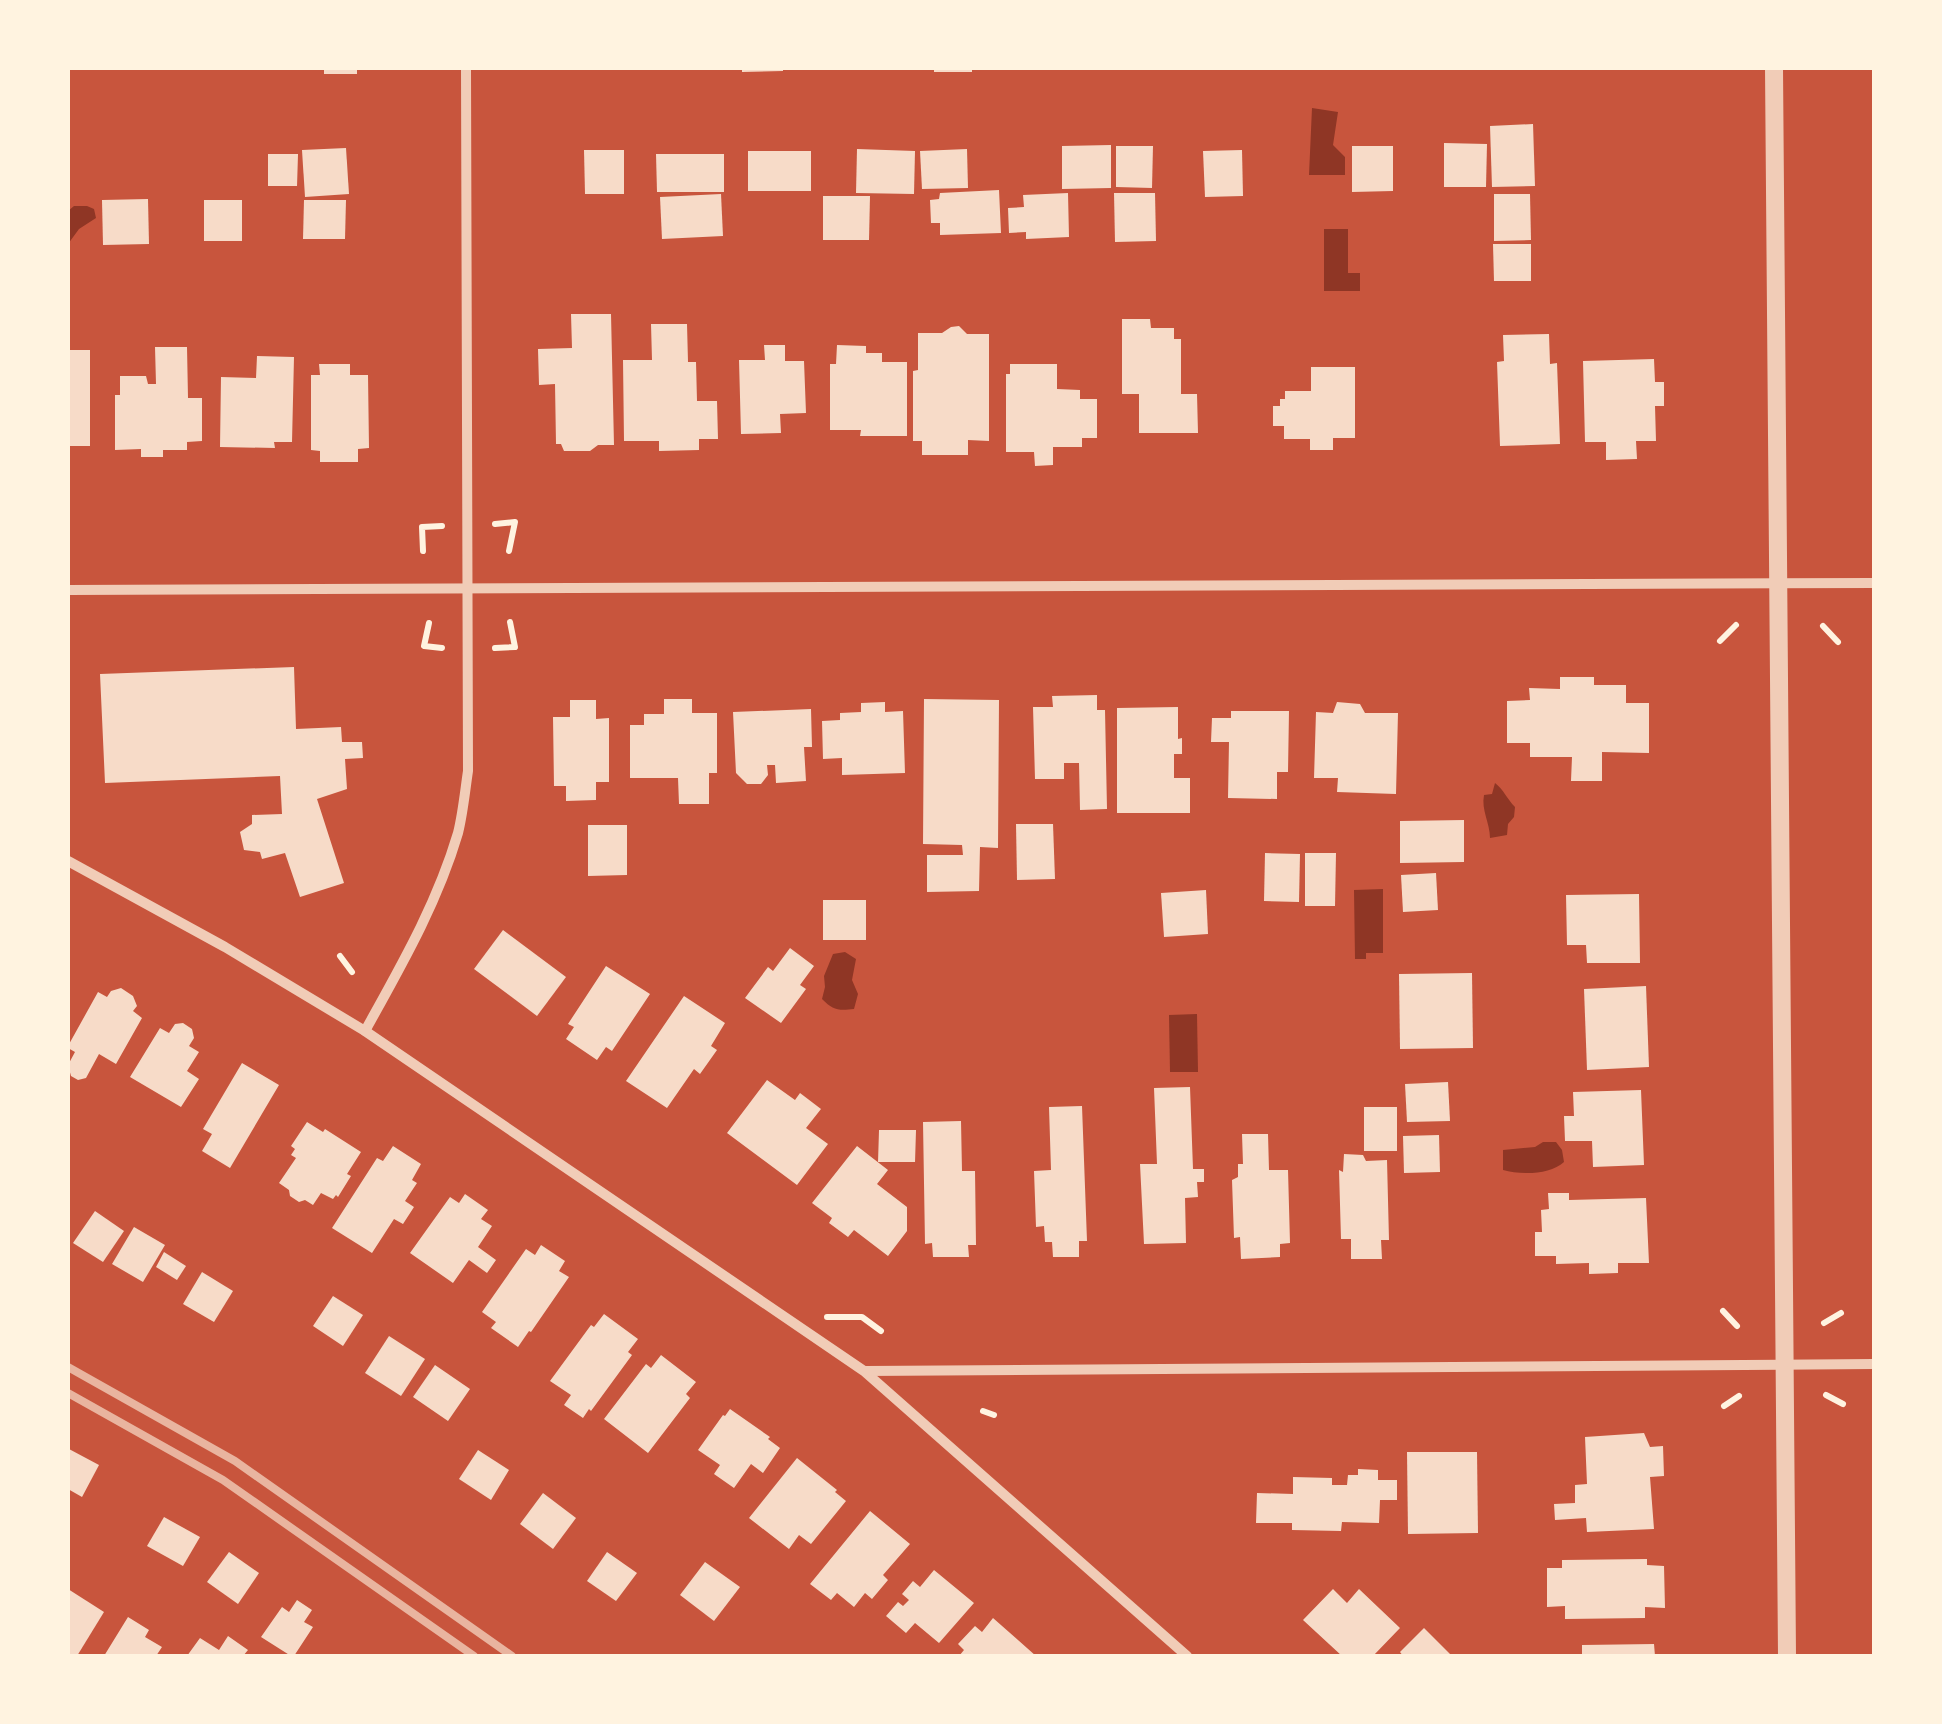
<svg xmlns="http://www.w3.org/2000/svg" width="1942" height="1724" font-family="'Nunito Sans',sans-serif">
<rect width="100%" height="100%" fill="#c8553d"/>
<g fill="#8f3625">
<polygon points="1312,108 1338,112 1333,145 1345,157 1345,175 1309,175"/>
<polygon points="74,206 87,206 94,209 96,218 79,229 68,244 68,211"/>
<polygon points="1324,229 1348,229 1348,273 1360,273 1360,291 1324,291"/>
<path d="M1495,783C1504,790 1507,799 1515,807L1514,817L1508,824L1507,835L1490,838C1490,823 1481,810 1484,795L1492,794Z"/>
<polygon points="1383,889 1383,953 1366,953 1366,959 1355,959 1354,890"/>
<path d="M845,952L856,959L852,980L858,994L854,1009C838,1011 833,1010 822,999L825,987L824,976L833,954Z"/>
<polygon points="1197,1014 1198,1072 1170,1072 1169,1015"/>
<path d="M1543,1142H1556L1562,1150L1564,1162C1550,1175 1521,1175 1503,1170V1150L1535,1147Z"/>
</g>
<g fill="#f7dbc8">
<rect x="324" y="68" width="33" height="6"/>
<polygon points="742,68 783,68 783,71 742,72"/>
<rect x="934" y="68" width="38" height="4"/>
<polygon points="1533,124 1535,186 1492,187 1490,126"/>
<polygon points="1444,143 1487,144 1486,187 1444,187"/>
<polygon points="1111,145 1111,188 1062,189 1062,146"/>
<polygon points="1116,146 1153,146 1152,188 1116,187"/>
<polygon points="1352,146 1393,146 1393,191 1352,192"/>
<polygon points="346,148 349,194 305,197 302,150"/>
<polygon points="857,149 915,151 914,194 856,193"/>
<polygon points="967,149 968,188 922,189 920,151"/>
<polygon points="584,150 624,150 624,194 585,194"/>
<polygon points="1242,150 1243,196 1205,197 1203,151"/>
<rect x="748" y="151" width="63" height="40"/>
<polygon points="268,154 298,154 297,186 268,186"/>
<polygon points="656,154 724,154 724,192 657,192"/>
<polygon points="999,190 1001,233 940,235 940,223 931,223 930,200 939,199 940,193"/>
<polygon points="1068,193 1069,237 1026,239 1026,232 1009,233 1008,208 1024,207 1023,195"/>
<polygon points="1114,193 1155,193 1156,241 1115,242"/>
<polygon points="721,194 723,236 662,239 660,197"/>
<polygon points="1494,194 1530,194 1531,240 1494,241"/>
<polygon points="823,196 870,196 869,240 823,240"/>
<polygon points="148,199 149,244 103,245 102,200"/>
<rect x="204" y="200" width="38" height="41"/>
<polygon points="304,200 346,200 345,239 303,239"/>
<polygon points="1493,244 1531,244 1531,281 1494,281"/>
<polygon points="571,314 611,314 614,445 598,445 590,451 564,451 561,444 556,444 555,384 539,385 538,349 572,348"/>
<polygon points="1122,319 1150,319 1151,328 1174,328 1174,339 1181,339 1181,394 1197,394 1198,433 1139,433 1139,394 1122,394"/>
<polygon points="651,324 687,324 688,362 696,362 697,401 717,401 718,439 699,439 699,450 659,451 659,441 624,441 623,360 652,360"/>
<polygon points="959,326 967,334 989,334 989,441 968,440 968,455 922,455 922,441 913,441 913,371 918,370 918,333 942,333 951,327"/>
<polygon points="1549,334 1550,364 1557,363 1560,444 1500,446 1497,362 1504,361 1503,335"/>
<polygon points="764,345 785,345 785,361 804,361 806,413 780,414 781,433 741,434 739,360 765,360"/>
<polygon points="837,345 866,346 866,353 882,353 882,362 907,362 907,436 860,436 861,430 830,430 830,364 836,364"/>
<polygon points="155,347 187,347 188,398 202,398 202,441 187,442 187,450 163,450 163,457 141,457 141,449 115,450 115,395 120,395 120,376 146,376 148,384 156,384"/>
<rect x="68" y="350" width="22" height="96"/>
<polygon points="257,356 294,357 292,442 274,442 275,448 220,447 221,377 256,378"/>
<polygon points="1654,359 1655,382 1664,382 1664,406 1655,406 1656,441 1636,441 1637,459 1606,460 1606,442 1585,442 1583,361"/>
<polygon points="319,364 350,364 350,375 368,375 369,448 358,449 358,462 320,462 320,451 311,450 311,375 320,375"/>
<polygon points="1010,364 1057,364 1057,389 1080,390 1080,399 1097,399 1097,438 1082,438 1082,447 1053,447 1053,465 1035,466 1034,452 1006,452 1006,374 1010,374"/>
<polygon points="1311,367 1355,367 1355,438 1333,438 1333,450 1310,450 1310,439 1284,439 1284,426 1273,426 1273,406 1280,406 1280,399 1285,399 1285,391 1311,391"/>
<polygon points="294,667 296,729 341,727 342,742 362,742 363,758 345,759 347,789 317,799 344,883 300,897 285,853 262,859 260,852 244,850 240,832 252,824 252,815 282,814 280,776 105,783 100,674"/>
<polygon points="1560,677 1594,677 1594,685 1626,685 1626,703 1649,703 1649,753 1602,752 1602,781 1571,781 1572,757 1530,757 1530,743 1507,743 1507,701 1530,700 1529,688 1560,689"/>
<polygon points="1097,695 1097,710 1105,710 1107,809 1080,810 1079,763 1064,763 1064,779 1035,779 1033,707 1053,707 1052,696"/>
<polygon points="664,699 692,699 692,713 717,713 717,773 709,773 709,804 679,804 678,778 630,778 630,725 644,725 644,714 664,714"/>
<polygon points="924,699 999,700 998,848 980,847 979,891 927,892 927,855 963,855 962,845 923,844"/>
<polygon points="570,700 596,700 596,719 609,718 609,782 596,782 596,800 566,801 566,786 554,786 553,717 570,717"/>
<polygon points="885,702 885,712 903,711 905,773 842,775 842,758 823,759 822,721 840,720 840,713 861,712 861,703"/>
<polygon points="1337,702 1360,704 1365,713 1398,713 1396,794 1337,792 1338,778 1314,778 1316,712 1333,713"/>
<polygon points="1178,707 1178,739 1182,738 1182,754 1174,754 1174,778 1190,778 1190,813 1117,813 1117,708"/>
<polygon points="811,709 812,747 804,747 806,781 776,783 775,765 767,765 768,775 761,784 747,784 736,773 733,712"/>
<polygon points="1231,711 1289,711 1288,772 1277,772 1277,799 1228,798 1229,742 1211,742 1212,718 1231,718"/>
<polygon points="1464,820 1464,862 1400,863 1400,821"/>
<polygon points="1016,824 1053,824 1055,879 1017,880"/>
<polygon points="588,825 627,825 627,875 588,876"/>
<polygon points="1265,853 1300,854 1299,902 1264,901"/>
<polygon points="1305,853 1336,853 1335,906 1305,906"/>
<polygon points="1436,873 1438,910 1403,912 1401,875"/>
<polygon points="1206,890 1208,934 1164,937 1161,893"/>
<polygon points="1639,894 1640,963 1587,963 1586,945 1567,945 1566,895"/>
<rect x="823" y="900" width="43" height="40"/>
<polygon points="503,930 566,977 537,1016 474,969"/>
<polygon points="790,948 814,966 800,985 806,989 781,1023 745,998 768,967 773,971"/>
<polygon points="606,966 650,994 612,1051 606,1047 597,1060 566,1039 574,1027 568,1024"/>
<polygon points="1472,973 1473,1048 1400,1049 1399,974"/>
<polygon points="1646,986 1649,1067 1587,1070 1584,989"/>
<polygon points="121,988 133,996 137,1006 133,1011 142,1018 116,1064 99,1054 86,1078 78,1080 71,1076 68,1065 75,1052 68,1048 68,1046 98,992 107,997 111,991"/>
<polygon points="684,996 725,1023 711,1046 717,1050 700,1074 694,1069 667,1108 626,1081"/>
<polygon points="183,1023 192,1029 194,1038 189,1046 199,1052 187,1071 199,1079 181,1107 130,1077 160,1028 169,1033 175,1024"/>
<polygon points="242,1063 279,1085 230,1168 202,1151 212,1134 203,1129"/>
<polygon points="767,1080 795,1100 800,1093 821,1109 806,1128 828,1144 797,1185 727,1133"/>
<polygon points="1448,1082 1450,1121 1407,1122 1405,1084"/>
<polygon points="1190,1087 1193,1169 1204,1169 1204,1182 1197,1182 1198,1197 1185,1198 1186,1243 1144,1244 1140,1164 1157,1164 1154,1088"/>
<polygon points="1641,1090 1644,1165 1593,1167 1592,1141 1565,1141 1564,1116 1574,1116 1573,1092"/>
<polygon points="1082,1106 1087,1241 1079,1241 1079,1257 1053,1257 1052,1242 1045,1242 1044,1226 1036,1227 1034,1171 1051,1170 1049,1107"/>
<rect x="1364" y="1107" width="33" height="44"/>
<polygon points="961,1121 962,1171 975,1171 976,1245 968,1245 969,1257 933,1257 932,1243 925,1244 923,1122"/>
<polygon points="307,1122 323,1132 325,1129 361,1152 347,1174 351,1176 338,1197 336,1195 333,1199 321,1193 313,1205 305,1200 299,1202 290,1196 289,1190 279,1183 296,1158 291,1155 295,1149 291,1146"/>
<polygon points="879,1130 916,1130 915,1162 878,1162"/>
<polygon points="1242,1134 1268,1134 1269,1170 1288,1170 1290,1243 1280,1244 1280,1257 1241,1259 1240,1237 1234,1238 1232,1180 1238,1177 1238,1164 1243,1164"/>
<polygon points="1439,1135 1440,1172 1404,1173 1403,1136"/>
<polygon points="393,1146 421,1164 412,1180 417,1183 405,1201 414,1207 403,1224 394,1219 372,1253 332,1228 377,1158 383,1161"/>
<polygon points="857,1146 888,1170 877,1184 907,1207 907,1231 888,1256 854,1230 848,1237 829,1223 832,1218 812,1203"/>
<polygon points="1344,1154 1363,1155 1366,1161 1387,1160 1389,1240 1381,1240 1382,1259 1351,1259 1351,1239 1341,1239 1339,1170 1343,1172"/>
<polygon points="1548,1193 1569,1193 1569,1200 1646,1198 1649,1263 1618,1263 1618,1273 1589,1274 1589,1263 1556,1264 1556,1256 1535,1256 1535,1232 1542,1232 1541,1210 1549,1209"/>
<polygon points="465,1194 488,1210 481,1219 492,1226 478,1247 496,1260 487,1273 469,1260 453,1283 410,1253 450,1197 459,1203"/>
<polygon points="95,1211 124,1231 103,1262 73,1243"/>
<polygon points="134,1227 165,1245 143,1282 112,1264"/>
<polygon points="541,1245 565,1261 559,1271 569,1277 531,1332 529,1331 518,1347 491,1328 496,1322 482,1312 526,1249 535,1255"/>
<polygon points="164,1252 186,1266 177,1280 156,1267"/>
<polygon points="202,1272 233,1291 214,1322 183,1304"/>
<polygon points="333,1296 363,1315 343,1346 313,1326"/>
<polygon points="604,1314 638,1339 628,1352 632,1355 591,1411 589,1409 583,1418 564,1405 571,1395 550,1381 591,1325 594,1327"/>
<polygon points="389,1336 425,1359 401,1396 365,1373"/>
<polygon points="661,1355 696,1382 686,1394 690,1398 648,1453 604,1419 646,1364 651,1368"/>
<polygon points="435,1365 470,1389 448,1421 413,1397"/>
<polygon points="730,1409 770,1437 768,1439 780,1448 763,1473 751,1464 734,1488 714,1474 720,1465 698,1450 723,1415 725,1416"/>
<polygon points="1644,1433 1650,1447 1663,1446 1664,1476 1650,1477 1654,1529 1587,1532 1586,1518 1555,1520 1554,1504 1575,1503 1575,1485 1587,1484 1585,1437"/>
<polygon points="69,1449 99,1465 82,1497 68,1489"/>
<polygon points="478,1450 509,1470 491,1500 459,1479"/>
<polygon points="1407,1452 1477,1452 1478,1533 1408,1534"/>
<polygon points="797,1458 837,1490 835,1492 846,1501 811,1544 799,1535 789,1549 749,1518"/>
<polygon points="1358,1469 1378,1470 1378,1480 1397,1480 1397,1500 1380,1500 1379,1523 1342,1522 1341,1531 1292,1530 1292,1523 1256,1523 1257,1493 1293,1494 1293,1477 1332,1478 1332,1485 1347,1485 1348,1475 1358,1475"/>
<polygon points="543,1493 576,1518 553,1549 520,1524"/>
<polygon points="870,1511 910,1544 883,1575 888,1580 872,1599 865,1593 854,1607 837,1593 831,1600 810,1584"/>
<polygon points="164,1517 200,1537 183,1566 147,1546"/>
<polygon points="229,1552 259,1573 238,1604 207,1582"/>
<polygon points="607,1552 637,1573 616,1601 587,1581"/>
<polygon points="1647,1559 1647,1565 1664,1566 1665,1608 1645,1607 1645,1618 1565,1619 1565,1606 1547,1607 1547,1568 1562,1568 1562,1560"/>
<polygon points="705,1562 740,1587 714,1621 680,1595"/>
<polygon points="934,1570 974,1603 939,1643 915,1623 906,1633 886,1616 898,1602 903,1606 909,1600 902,1594 913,1581 920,1587"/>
<polygon points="68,1589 104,1612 77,1656 68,1656"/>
<polygon points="1333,1589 1347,1603 1359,1589 1400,1628 1373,1656 1342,1656 1303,1620"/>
<polygon points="297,1600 312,1610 304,1622 313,1627 294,1656 291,1656 261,1637 282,1607 289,1612"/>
<polygon points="128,1617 149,1630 145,1637 162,1647 156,1656 104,1656"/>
<polygon points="993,1618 1036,1656 959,1656 964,1650 958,1644 975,1626 982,1632"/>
<polygon points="1424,1628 1452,1656 1403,1656 1400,1652"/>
<polygon points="228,1636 248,1650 243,1656 187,1656 200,1638 219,1650"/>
<polygon points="1654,1644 1655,1656 1582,1656 1582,1645"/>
</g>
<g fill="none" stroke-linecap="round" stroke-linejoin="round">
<g stroke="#fff3e0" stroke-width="6">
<polyline points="495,524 515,522 509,551"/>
<polyline points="423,551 422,527 442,526"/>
<polyline points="429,623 424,646 442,648"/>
<polyline points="1823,626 1838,642"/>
<polyline points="1720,641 1736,625"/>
<polyline points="495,648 515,647 510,622"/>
<polyline points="340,956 352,972"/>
<polyline points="1723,1311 1737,1326"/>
<polyline points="827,1317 862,1317 881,1331"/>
<polyline points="1824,1323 1841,1313"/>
<polyline points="1826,1395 1843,1404"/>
<polyline points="1724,1406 1739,1396"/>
<polyline points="983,1411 994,1415"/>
</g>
<g stroke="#f1ccb7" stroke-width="10">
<polyline points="68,590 1874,583"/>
<polyline points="68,861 225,947 365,1031 864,1371 1187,1656"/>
<path d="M365,1031C401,966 437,904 458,833C463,813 465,791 468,771L466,68"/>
<polyline points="865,1371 1874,1364"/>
</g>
<polyline stroke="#f1ccb7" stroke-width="18" points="1774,68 1787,1656"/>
<g stroke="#e9b49f" stroke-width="8">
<polyline points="68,1367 235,1461 512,1656"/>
<polyline points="68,1393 223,1480 474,1656"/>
</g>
</g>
<rect width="1942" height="1724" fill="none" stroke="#fff3e0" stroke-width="140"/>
</svg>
